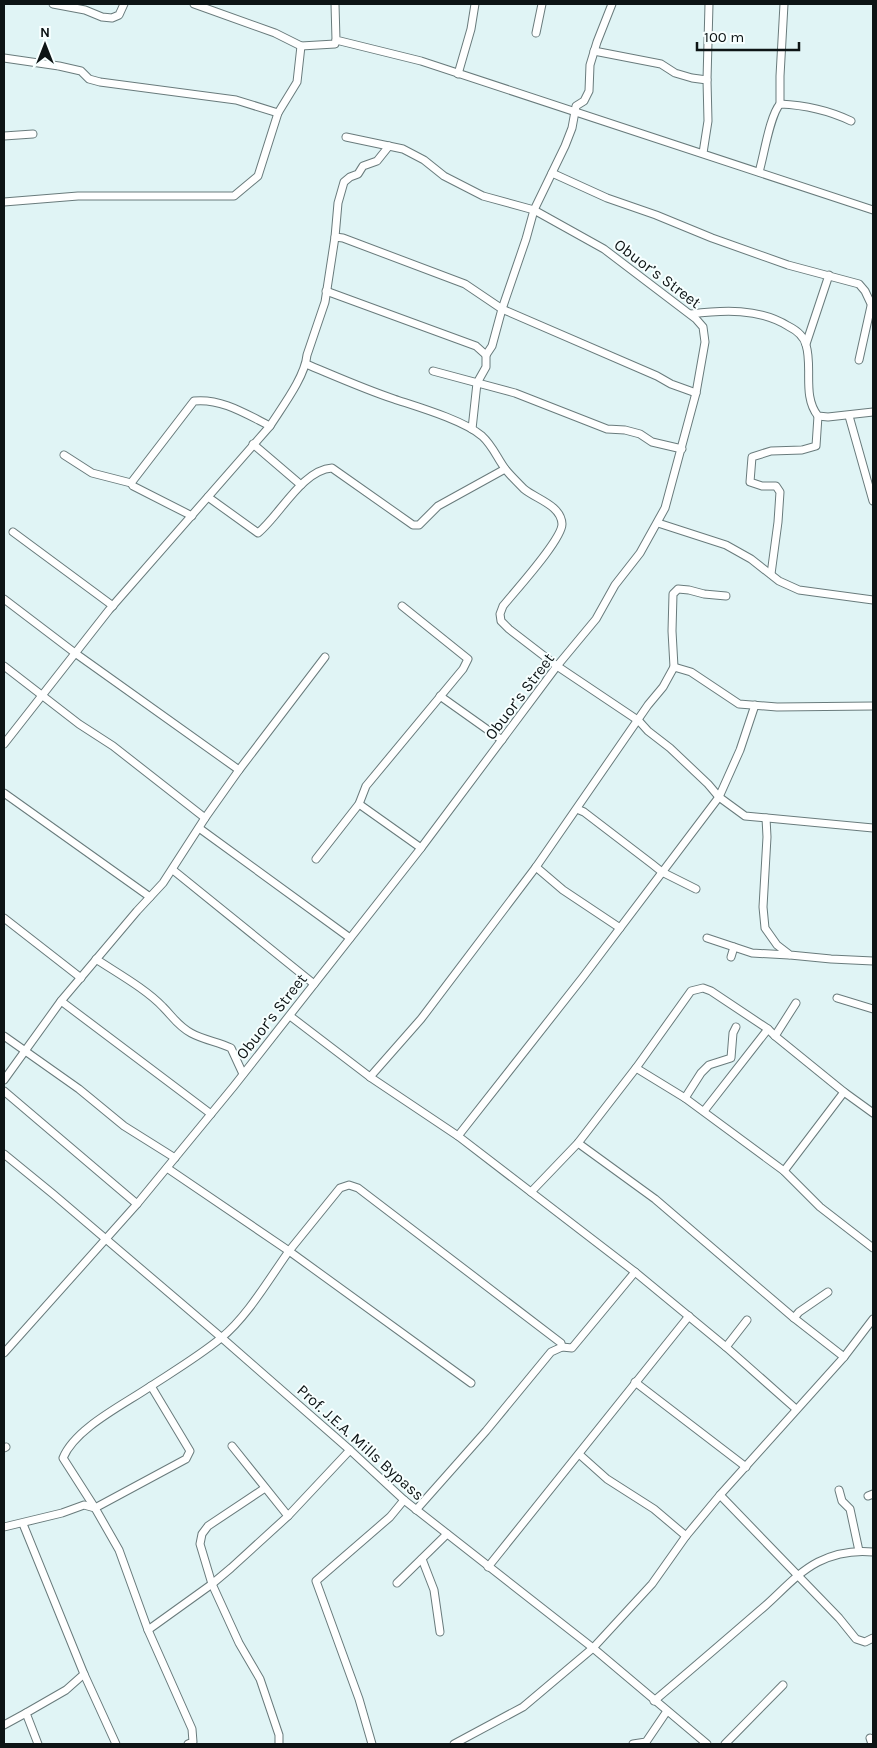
<svg xmlns="http://www.w3.org/2000/svg" width="877" height="1748" font-family="Karla,sans-serif">
<rect width="100%" height="100%" fill="#e0f4f5"/>
<g fill="none" stroke-linecap="round" stroke-linejoin="round">
<g stroke="#697b7c" stroke-width="9">
<g id="minor">
<polyline points="53,4 85,10 102,17 112,18 119,15 124,4"/>
<polyline points="194,4 275,33 301,46 335,44 336,40"/>
<polyline points="335,4 336,40 421,61 873,210"/>
<polyline points="536,33 542,4"/>
<polyline points="594,51 661,64 675,73 692,78 707,80 708,121 703,153"/>
<polyline points="4,58 59,66 81,71 89,79 100,82 236,100 278,113"/>
<polyline points="458,74 471,29 475,4"/>
<polyline points="707,80 709,4"/>
<polyline points="780,104 780,76 784,4"/>
<polyline points="4,136 33,134"/>
<path d="M759,172C764,155 770,115 780,104C804,105 830,111 851,121"/>
<polyline points="552,173 607,198 656,215 712,238 788,265 859,284 865,291 873,308"/>
<polyline points="4,202 78,196 234,196 258,176 278,113 297,82 301,46"/>
<polyline points="335,237 343,238 465,284 502,309 657,376 671,384 696,393"/>
<polyline points="326,291 476,346 486,355 486,367 477,383 472,429"/>
<path d="M691,314C723,310 759,308 788,326C796,330 804,336 806,345C813,367 802,396 818,416L828,417L873,412"/>
<polyline points="806,344 829,275"/>
<polyline points="486,355 492,346 502,309 526,239 534,210 565,146 572,128 576,106 584,101 589,91 590,65 597,42 612,4"/>
<polyline points="859,360 871,306"/>
<path d="M306,364C335,376 364,389 394,399C418,407 463,420 482,436C493,446 497,458 506,470C511,476 518,483 524,489C536,499 561,505 562,524C562,540 514,592 503,606L500,614L501,621L509,629L557,666L639,721L648,731L670,748L708,784L719,797L745,816L873,828"/>
<polyline points="433,371 515,393 607,429 625,430 640,434 652,442 682,449"/>
<polyline points="849,416 873,501"/>
<polyline points="253,444 301,485"/>
<polyline points="64,455 92,473 131,483 133,486 192,516"/>
<path d="M131,483L194,401C221,398 246,414 270,426"/>
<path d="M208,497L258,533C280,515 302,470 332,468L413,525H419L438,506L505,469"/>
<polyline points="658,523 726,545 751,559 779,581 799,590 873,600"/>
<polyline points="13,532 113,606"/>
<polyline points="771,574 778,522 780,492 776,486 762,486 750,482 752,457 771,451 802,450 816,446 818,416"/>
<polyline points="4,599 75,653 239,770"/>
<polyline points="4,666 79,724 113,746 205,818"/>
<polyline points="674,667 672,631 673,594 678,589 689,590 704,594 726,596"/>
<polyline points="440,696 502,740"/>
<path d="M4,744L109,610L270,426C282,407 305,377 307,355L325,302L335,237L338,203L344,182L350,177L358,174L363,166L377,161L389,146"/>
<polyline points="4,793 150,897"/>
<polyline points="359,804 421,848"/>
<polyline points="577,809 584,812 652,864 662,872 696,889"/>
<polyline points="766,818 767,837 763,907 765,928 777,945 790,955 831,959 873,961"/>
<polyline points="199,828 350,938"/>
<polyline points="316,859 359,804 366,786 463,669 468,659 402,606"/>
<polyline points="536,867 563,890 620,928"/>
<polyline points="173,870 314,984"/>
<polyline points="4,918 81,978"/>
<polyline points="707,938 752,953 789,955"/>
<polyline points="731,957 734,947"/>
<path d="M96,959C117,973 146,989 163,1007C173,1017 178,1026 191,1033C204,1040 218,1042 231,1048L243,1074"/>
<polyline points="837,998 873,1009"/>
<polyline points="61,1001 211,1114"/>
<polyline points="290,1016 370,1077 458,1136 635,1272 726,1347 796,1409"/>
<polyline points="4,1036 79,1089 124,1126 175,1158"/>
<polyline points="775,1036 796,1003"/>
<polyline points="636,1068 685,1098 784,1171 820,1207 873,1248"/>
<polyline points="370,1077 421,1019 536,867 648,705 663,687 674,667 691,672 739,704 777,707 873,706"/>
<polyline points="4,1080 61,1001 137,911 163,883 205,818 239,770 325,657"/>
<polyline points="4,1091 137,1204"/>
<polyline points="685,1098 701,1073 709,1065 731,1058 733,1033 736,1027"/>
<polyline points="704,1111 768,1029"/>
<polyline points="458,1136 583,977 719,797 740,750 755,705"/>
<polyline points="578,1143 655,1199 794,1318 844,1357"/>
<polyline points="4,1154 53,1194 222,1338 350,1450 404,1500 593,1648 707,1744"/>
<path d="M167,1168L289,1251C269,1279 247,1317 221,1338C199,1356 174,1371 151,1386C125,1404 75,1428 63,1458L95,1508L119,1550L148,1630L192,1729L193,1742L188,1744"/>
<polyline points="784,1171 844,1092"/>
<polyline points="531,1192 578,1143 636,1068 691,991 703,988 711,991 768,1029 775,1036 844,1092 873,1113"/>
<polyline points="794,1318 799,1312 828,1292"/>
<polyline points="562,1347 572,1348 635,1272"/>
<polyline points="726,1347 747,1320"/>
<polyline points="4,1353 137,1204 234,1086 421,848 557,666 596,619 615,585 640,553 665,508 696,393 705,342 703,327 696,319 604,249 534,210 483,196 444,176 424,160 403,149 346,137"/>
<polyline points="635,1382 746,1467"/>
<polyline points="232,1446 288,1516"/>
<polyline points="4,1448 6,1447"/>
<polyline points="579,1454 607,1479 654,1509 686,1536"/>
<polyline points="265,1488 208,1526 202,1534 200,1544 212,1584 239,1643 260,1679 279,1735 279,1744"/>
<polyline points="839,1490 842,1501 850,1509 859,1551"/>
<polyline points="720,1495 839,1618 856,1639 865,1642 873,1638"/>
<polyline points="868,1496 873,1494"/>
<polyline points="416,1510 486,1431 551,1352 562,1347 561,1343 358,1188 349,1185 340,1188 289,1251 471,1383"/>
<polyline points="23,1524 84,1674 66,1690 26,1713 38,1744"/>
<polyline points="4,1527 62,1513 84,1505 95,1508 186,1459 190,1451 151,1386"/>
<polyline points="422,1559 434,1590 440,1632"/>
<polyline points="488,1567 689,1316"/>
<polyline points="397,1583 447,1534"/>
<polyline points="148,1630 212,1584 231,1568 288,1516 350,1450"/>
<polyline points="84,1674 116,1744"/>
<path d="M654,1701C691,1670 728,1638 765,1606C782,1591 797,1573 818,1562C836,1553 853,1550 873,1552"/>
<polyline points="4,1725 26,1713"/>
<polyline points="870,1738 872,1744"/>
<polyline points="372,1744 359,1699 316,1581 390,1517 404,1500"/>
<polyline points="454,1744 523,1707 593,1648 652,1584 686,1536 720,1495 844,1357 873,1319"/>
<polyline points="633,1744 646,1742 667,1711"/>
<polyline points="725,1744 783,1685"/>
</g>
</g>
<use href="#minor" stroke="#fff" stroke-width="7"/>
</g>
<g text-anchor="middle" stroke-width="4" stroke-linejoin="round" paint-order="stroke">
<g font-size="16" fill="#0d1415" stroke="#f7ffff">
<text transform="translate(658 273) rotate(37)" y="6">Obuor’s Street</text>
<text transform="translate(519 696) rotate(-53)" y="6">Obuor’s Street</text>
<text transform="translate(271 1016) rotate(-52)" y="6">Obuor’s Street</text>
<text transform="translate(361 1442) rotate(42)" y="6">Prof. J.E.A. Mills Bypass</text>
</g>
</g>
<rect width="877" height="1748" fill="none" stroke="#0d1415" stroke-width="10"/>
<g transform="translate(45 45)" stroke="#f7ffff" stroke-width="4" paint-order="stroke">
<path d="M0-4L9 19L0 12L-9 19Z" fill="#0d1415"/>
<text y="-8" font-size="14" font-weight="bold" text-anchor="middle" fill="#0d1415">N</text>
</g>
<path d="M697 42v8h102v-8" fill="none" stroke="#0d1415" stroke-width="2.5"/>
<text x="704" y="42" font-size="15" fill="#0d1415" stroke="#f7ffff" stroke-width="4" paint-order="stroke">100 m</text>
</svg>
